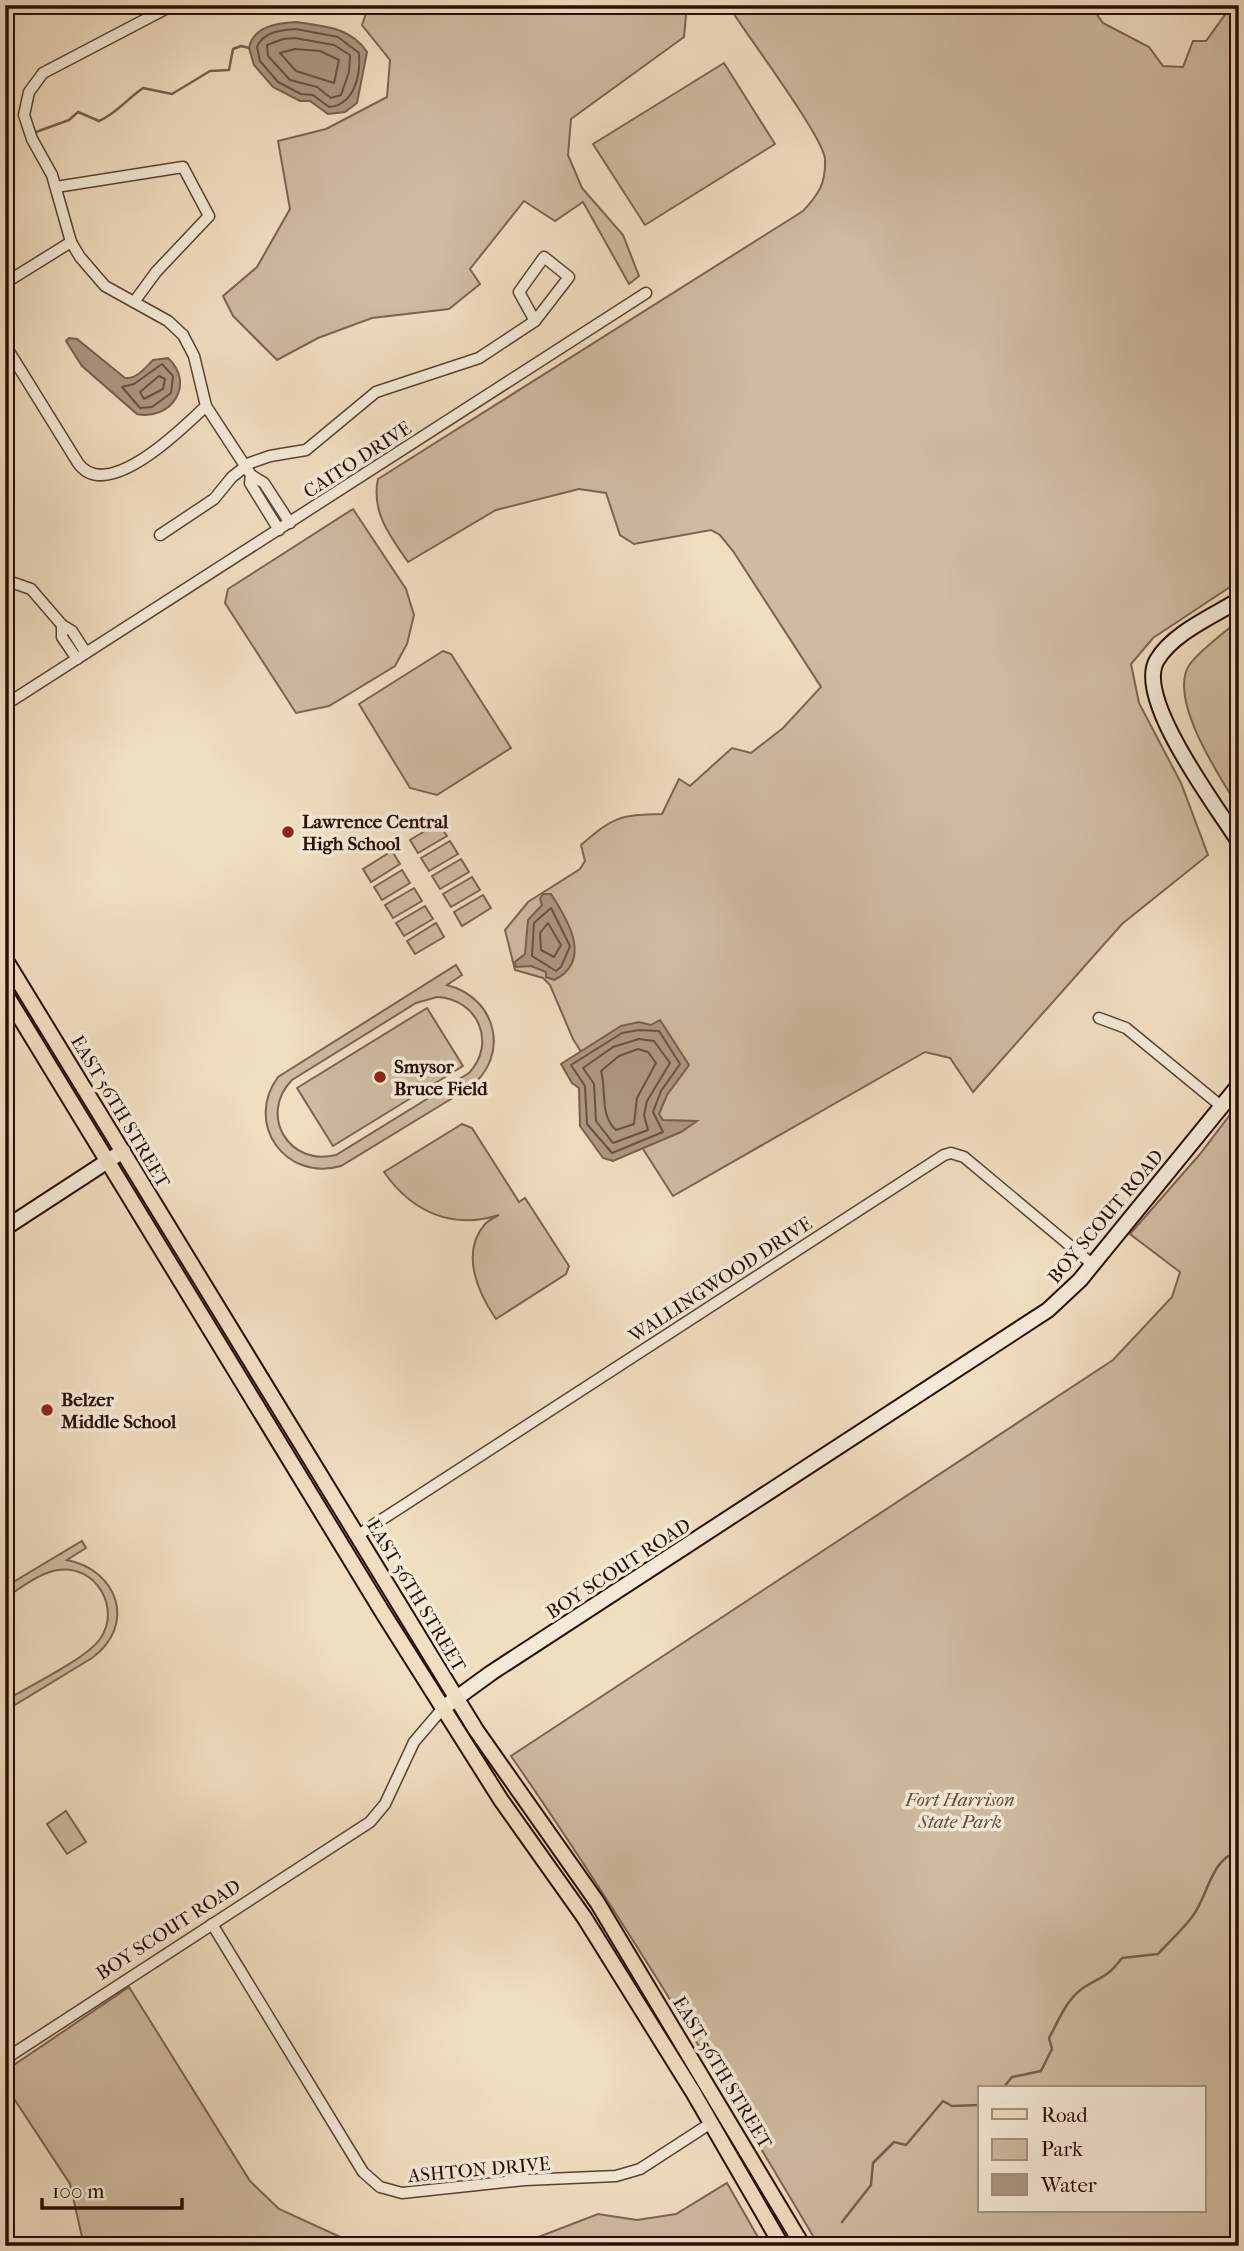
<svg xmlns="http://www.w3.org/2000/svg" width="1244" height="2251" font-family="'IM FELL French Canon',serif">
<rect width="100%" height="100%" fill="#f0dec1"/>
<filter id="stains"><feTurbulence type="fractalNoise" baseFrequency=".00286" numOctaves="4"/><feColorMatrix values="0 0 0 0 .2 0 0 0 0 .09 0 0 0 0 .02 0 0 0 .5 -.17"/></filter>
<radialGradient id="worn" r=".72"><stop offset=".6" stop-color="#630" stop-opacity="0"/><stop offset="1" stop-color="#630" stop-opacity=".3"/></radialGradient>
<g fill="#cebba1" stroke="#7c6452" stroke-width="2" fill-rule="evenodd">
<polygon points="369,5 537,5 565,10 565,5 687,5 684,37 571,119 568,155 582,188 623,235 639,276 629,284 583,202 555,221 524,201 470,269 480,284 449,309 372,318 318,338 277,360 233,316 223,296 257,267 290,209 278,141 326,129 387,97 390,60 362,25"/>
<path d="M728,5H1090L1103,23L1149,47L1163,66L1183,67L1193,41H1206L1232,5H1239V581L1153,638L1131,664L1139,703L1181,783L1208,855L1122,924L973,1092L950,1058L925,1052L673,1196L573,1039L550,985L543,978L515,970L505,930L528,902L580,869L585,861L581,845C613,817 619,815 662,814L679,779L690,786L732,748L751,753L783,728L821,687L733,551L720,535L711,530L634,544L620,535L606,493L579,489L496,510L408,562C390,536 371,512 378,479L803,211C819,194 826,183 825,159C823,136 745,33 728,5Z"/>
<polygon points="724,63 775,144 645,225 593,144"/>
<polygon points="353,509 406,589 414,615 407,644 395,666 329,706 296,713 225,603 228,589"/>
<path d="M1239,620V808C1221,779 1166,697 1190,664C1200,650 1225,632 1239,620Z"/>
<polygon points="443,651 451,654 511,748 437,795 410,788 359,704"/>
<polygon points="438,823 447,836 418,853 410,840"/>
<polygon points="450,841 458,854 429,871 421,858"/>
<polygon points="392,851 400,864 371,882 363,869"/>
<polygon points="461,859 469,872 440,889 432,876"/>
<polygon points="402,870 410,883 382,900 374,887"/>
<polygon points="472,877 480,890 451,907 443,894"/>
<polygon points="414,888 422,901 393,918 385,905"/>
<polygon points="483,895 491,908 462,926 454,912"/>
<polygon points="425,906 433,919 404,936 396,923"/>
<polygon points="436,923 444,937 415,954 407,941"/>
<path d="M456,965L462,975L447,985C497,998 511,1056 469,1088L341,1166C285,1182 244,1123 278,1077ZM437,997C478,999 497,1043 469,1073L336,1155C289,1167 258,1115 292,1080L416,1003Z"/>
<polygon points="427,1008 463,1066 333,1146 297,1088"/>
<path d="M1239,1103V2246H819C720,2079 621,1915 511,1756L1113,1360L1172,1297L1180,1272L1130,1234L1200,1154ZM980,2088H1204V2211H980Z"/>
<path d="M462,1124L472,1128L519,1202L525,1198L569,1266L566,1274L496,1319C478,1293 460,1253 485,1224C488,1221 495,1217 499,1215C452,1230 412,1212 384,1172Z"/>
<path d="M82,1541L86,1548L67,1560C118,1570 137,1625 92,1658L5,1711V1701C29,1686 86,1659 100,1639C122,1608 95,1564 58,1570C39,1573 21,1588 5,1598V1587Z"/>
<polygon points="66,1811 86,1842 67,1854 47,1824"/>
<polygon points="129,1987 250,2181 279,2209 360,2246 84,2246 70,2184 5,2085 5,2071"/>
<polygon points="727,2183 763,2246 515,2246 598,2214 637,2220 676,2214"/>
</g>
<g fill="#ac9780" stroke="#78604e" stroke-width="2">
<path d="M296,22C323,26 351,27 367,52L357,103L345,112L328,114L310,101H300L273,87L254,65L249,48C253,26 278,23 296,22Z"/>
<path d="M69,338L77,339L125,378C137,379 145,368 153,360L168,358C196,384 171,421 137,414L82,366L66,341Z"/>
<path d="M543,894H551C568,920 593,961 554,980L546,977V972L531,966L516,967L515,962L525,954L528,920L542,905L540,899Z"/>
<polygon points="660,1020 689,1065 667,1095 659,1114 663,1120 697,1121 681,1132 613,1161 603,1158 580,1126 579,1088 572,1083 561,1064 621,1026 639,1022 651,1025"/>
</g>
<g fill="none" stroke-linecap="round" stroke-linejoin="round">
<g stroke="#6a5242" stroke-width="2">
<path d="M296,29L338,37L359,53C361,76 354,105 329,107L313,95L301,94L278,82L260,61L257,47C263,32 280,30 296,29Z"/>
<polygon points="295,38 334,45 350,55 349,72 341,95 331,98 317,87 290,80 268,56 267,45 283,39"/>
<polygon points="295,49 320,51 339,60 334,83 296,71 280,53"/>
<polygon points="162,364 173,376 171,393 152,407 140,408 122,387 134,384"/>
<polygon points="159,376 165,379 163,389 144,399 140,392"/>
<polygon points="551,908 570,946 561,967 556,971 532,956 534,923"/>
<polygon points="548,923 561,945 554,957 541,950 540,933"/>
<polygon points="639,1030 659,1031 680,1064 661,1091 653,1112 663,1132 612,1153 587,1124 585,1086 571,1065 622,1033"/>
<polygon points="639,1039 654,1041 670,1063 647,1101 644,1115 648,1130 613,1143 596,1121 594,1084 583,1068 613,1047"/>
<path d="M638,1049L648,1052L656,1063L637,1098L634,1124L616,1130C599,1114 607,1092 601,1071L619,1056Z"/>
</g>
<g stroke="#78604e" stroke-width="2.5">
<path d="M36,132L69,120L78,112L99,121C116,114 127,99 143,88L172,94L210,71L229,70L233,49L241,46L249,48"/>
<path d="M1003,2088L1012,2077L1041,2071L1052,2049L1049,2038C1059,2020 1066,2000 1083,1988C1103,1975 1106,1979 1122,1958L1158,1954C1169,1942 1182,1930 1192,1917C1208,1897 1210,1859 1239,1851"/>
<polyline points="842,2222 871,2185 873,2163 894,2142 906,2145 943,2101 952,2106 980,2105"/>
</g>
<g stroke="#5b4232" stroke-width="13">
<g id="street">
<polyline points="173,5 43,73 29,92 24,115 32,139 52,175 71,242 80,257 105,286 168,321 183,335 194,356 206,406 251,475 250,483 279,530"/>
<polyline points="56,187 183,167 209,216 156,272 134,302"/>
<polygon points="544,257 569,277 535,321 519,292"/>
<polyline points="5,283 71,242"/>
<path d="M5,345L78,463C107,504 183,428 206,406"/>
<polyline points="251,475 264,483 290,523"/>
<polyline points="160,535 214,499 232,477 250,463 270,456 306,450 376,392 479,358 535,321"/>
<polyline points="5,580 31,589 62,625 72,631 86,653"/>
<polyline points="62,625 62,637 77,659"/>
<polyline points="5,705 646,293"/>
<polyline points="1099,1018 1126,1028 1221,1106"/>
<polyline points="358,1535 944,1155 951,1153 964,1157 1092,1264"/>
<polyline points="212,1924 363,2172 380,2187 402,2193 525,2180 616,2176 640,2169 711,2123"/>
<polyline points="5,2059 370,1822 385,1804 414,1742 443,1708"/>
</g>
</g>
<g stroke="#290e03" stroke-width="18">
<g id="secondary">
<path d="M1239,600C1213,616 1173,633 1157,660C1134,698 1217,807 1239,842"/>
<polyline points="5,1228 123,1151"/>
<polyline points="443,1708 491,1673 1048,1310 1080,1280 1239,1085"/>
</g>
</g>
<g stroke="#290e03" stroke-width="18">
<g id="primary">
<polyline points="5,959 476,1730 597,1902 803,2246"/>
<polyline points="5,993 383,1613 501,1800 584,1917 693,2092 782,2246"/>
</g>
</g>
<use href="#street" stroke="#f5ead7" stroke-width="10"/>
<use href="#secondary" stroke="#f5ead7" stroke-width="14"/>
<use href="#primary" stroke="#f0dec1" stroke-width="14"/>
</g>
<g fill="#8f2418" stroke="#f5ead7" stroke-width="2.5">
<circle cx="288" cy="832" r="7"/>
<circle cx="380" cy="1077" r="7"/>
<circle cx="47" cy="1410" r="7"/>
</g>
<g text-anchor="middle" stroke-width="7" stroke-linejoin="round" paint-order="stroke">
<g font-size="19" fill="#290e03" stroke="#f5ead7">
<text transform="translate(357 459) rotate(-33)" y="7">CAITO DRIVE</text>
<text transform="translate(121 1111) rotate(59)" y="7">EAST 56TH STREET</text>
<text transform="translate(1105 1216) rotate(-50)" y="7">BOY SCOUT ROAD</text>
<text transform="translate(720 1279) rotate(-33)" y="7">WALLINGWOOD DRIVE</text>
<text transform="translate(618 1568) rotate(-33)" y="7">BOY SCOUT ROAD</text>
<text transform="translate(417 1595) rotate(59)" y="7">EAST 56TH STREET</text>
<text transform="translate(168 1929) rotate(-33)" y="7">BOY SCOUT ROAD</text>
<text transform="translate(723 2072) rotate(59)" y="7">EAST 56TH STREET</text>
<text transform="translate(479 2169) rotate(-5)" y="7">ASHTON DRIVE</text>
</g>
<g font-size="19" font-weight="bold" fill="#290e03" stroke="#f5ead7" text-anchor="start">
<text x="302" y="828">Lawrence Central<tspan x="302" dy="22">High School</tspan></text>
<text x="394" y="1073">Smysor<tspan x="394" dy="22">Bruce Field</tspan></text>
<text x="61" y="1406">Belzer<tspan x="61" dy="22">Middle School</tspan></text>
</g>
<g font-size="19" font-style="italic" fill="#634b3a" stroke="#f5ead7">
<text x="960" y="1806">Fort Harrison<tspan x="960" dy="22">State Park</tspan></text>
</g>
</g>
<rect width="1244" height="2251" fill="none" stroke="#f0dec1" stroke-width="28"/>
<rect x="7" y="7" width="1230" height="2237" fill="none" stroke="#290e03" stroke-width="3.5"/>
<rect x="14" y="14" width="1216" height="2223" fill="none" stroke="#290e03" stroke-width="2"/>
<rect x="978" y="2086" width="228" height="126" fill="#f5ead7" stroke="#a39282" stroke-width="2"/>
<rect x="992" y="2109" width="35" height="10" fill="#f0dec1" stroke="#a39282" stroke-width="2"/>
<text x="1041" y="2122" font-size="21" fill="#290e03">Road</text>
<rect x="992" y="2139" width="35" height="21" fill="#cebba1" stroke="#a39282" stroke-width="2"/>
<text x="1041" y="2156" font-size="21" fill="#290e03">Park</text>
<rect x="992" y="2174" width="35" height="21" fill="#ac9780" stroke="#a39282" stroke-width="2"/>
<text x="1041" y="2192" font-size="21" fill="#290e03">Water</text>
<path d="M42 2198v10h140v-10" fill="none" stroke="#290e03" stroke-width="3.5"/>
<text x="52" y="2198" font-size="21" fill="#290e03" stroke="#f5ead7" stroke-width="5" paint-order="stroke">100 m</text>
<rect width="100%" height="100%" filter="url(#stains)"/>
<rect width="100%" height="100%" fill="url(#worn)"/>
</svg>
